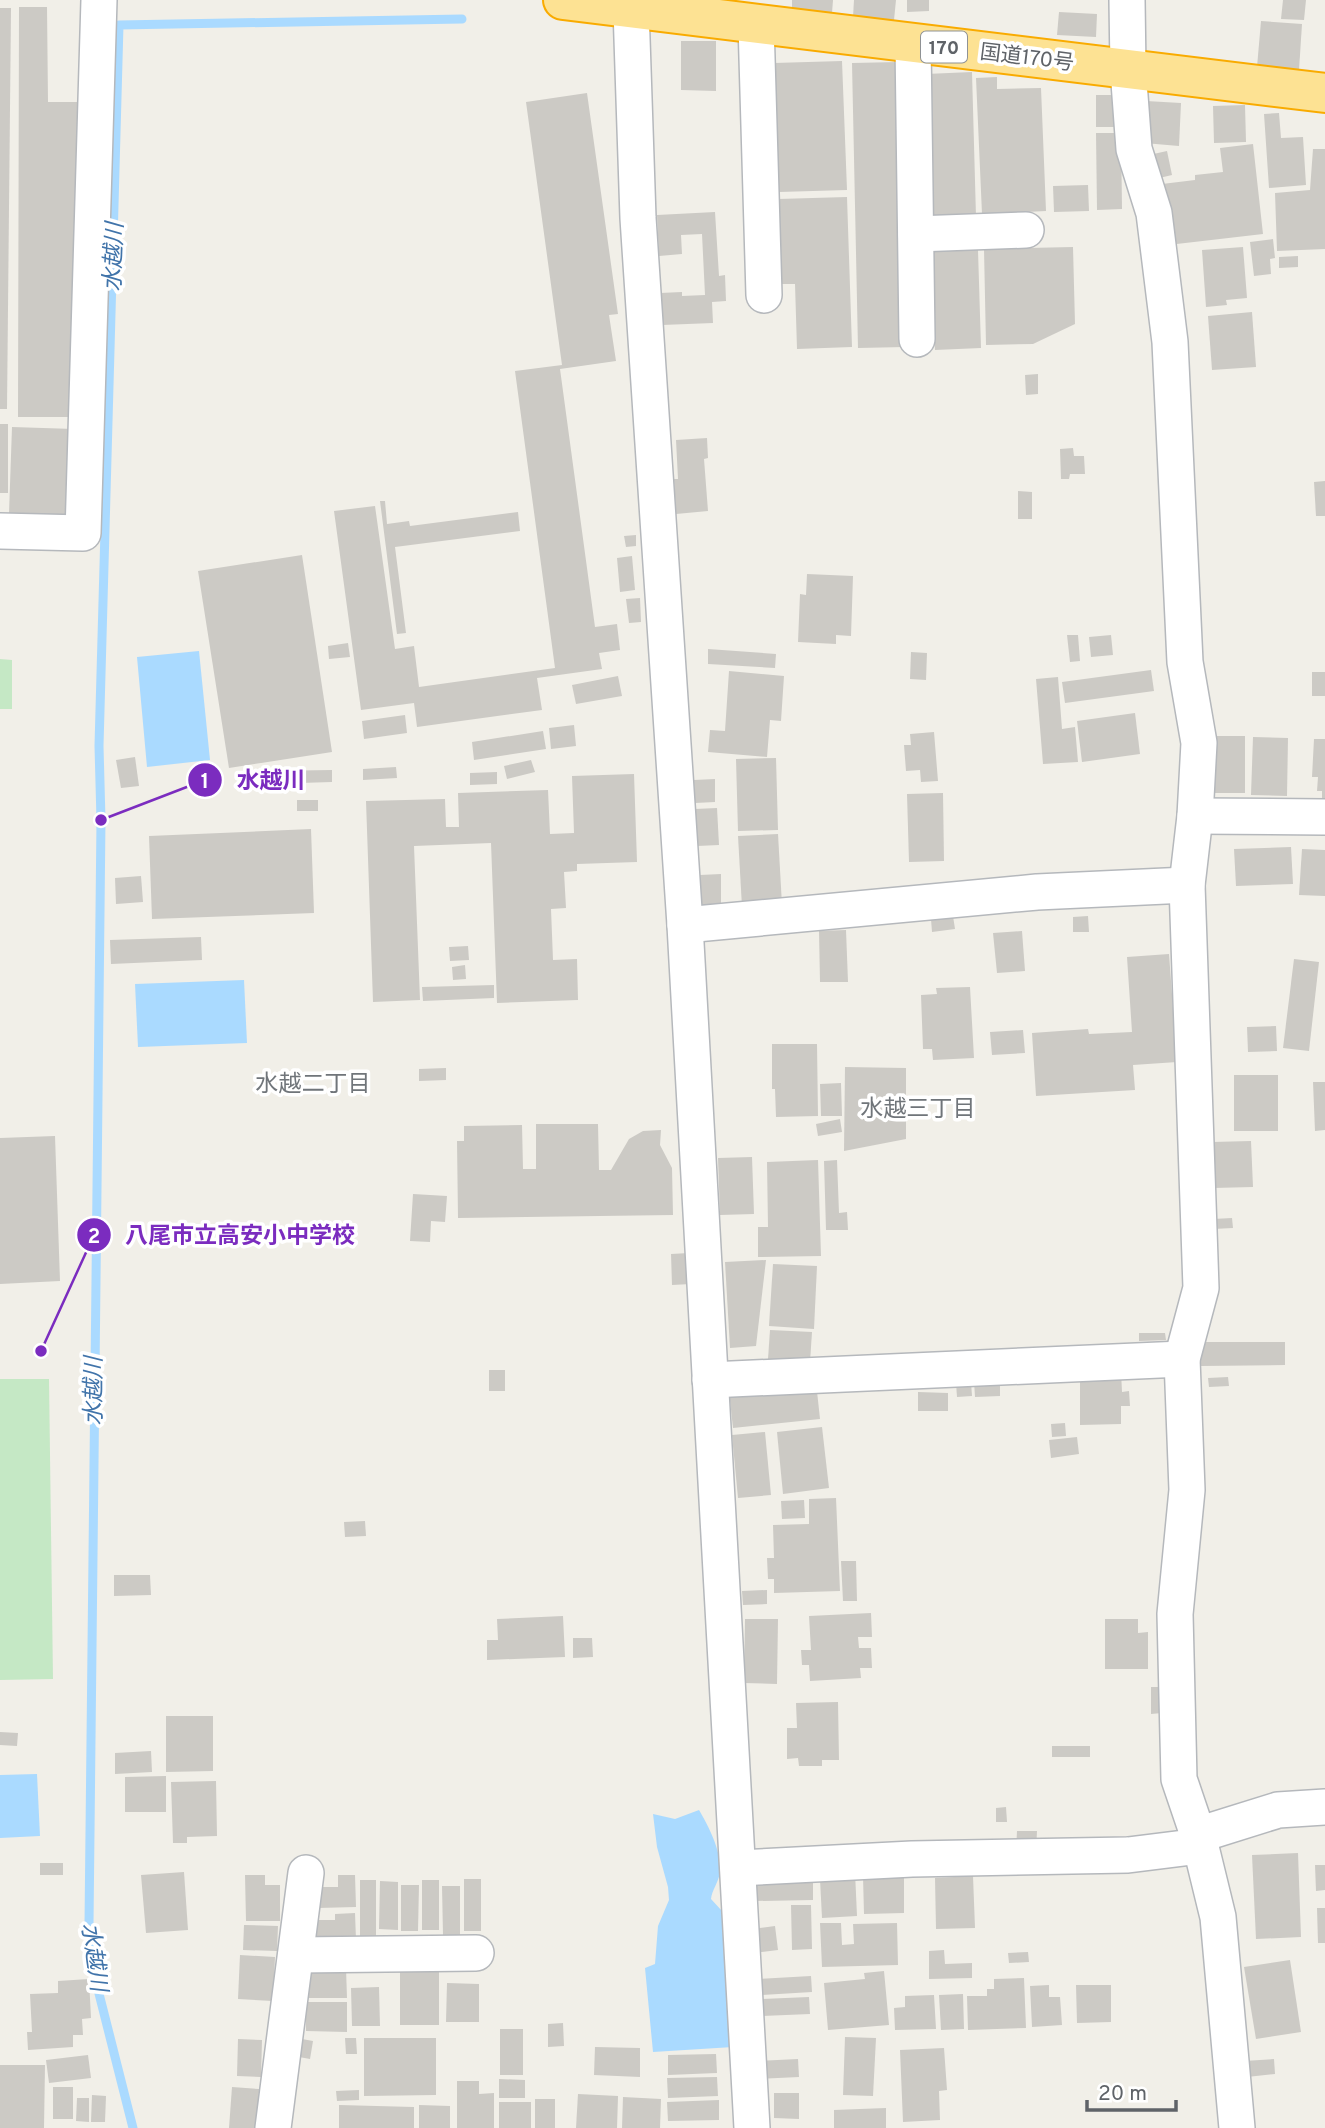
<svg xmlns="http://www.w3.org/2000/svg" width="1325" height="2128" font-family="Overpass,'Noto Sans JP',sans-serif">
<rect width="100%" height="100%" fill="#f1efe8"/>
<g fill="#c5e8c5">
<polygon points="0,659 12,660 12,709 0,709"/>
<polygon points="49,1379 53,1679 0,1680 0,1379"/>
</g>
<g fill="#aadaff">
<polygon points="199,651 210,760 147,767 137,657"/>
<polygon points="244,980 247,1043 138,1047 135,984"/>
<polygon points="37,1774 40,1836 0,1838 0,1775"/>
<path d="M699,1810C709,1827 722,1852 720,1873C718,1883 712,1890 711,1899L722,1911L730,1980L733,2047L653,2052L645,1968L655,1964L658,1926L669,1900L668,1887L657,1847L653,1814L675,1819Z"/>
</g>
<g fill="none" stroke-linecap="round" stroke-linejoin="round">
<polyline stroke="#aadaff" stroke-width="9" points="133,2128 91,1962 89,1924 101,820 99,746 119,25 462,19"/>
</g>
<g fill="#cccac5">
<polygon points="792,0 833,0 832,13 792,12"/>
<polygon points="854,0 896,0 894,20 853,17"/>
<polygon points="907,0 929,0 929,11 907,12"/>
<polygon points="1283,0 1306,0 1304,20 1281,19"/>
<polygon points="19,7 47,7 48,102 77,102 76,417 18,417"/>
<polygon points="0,8 11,8 7,409 0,409"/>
<polygon points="1059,12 1097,14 1096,37 1057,35"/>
<polygon points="1261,21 1302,24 1299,70 1257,67"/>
<polygon points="681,41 716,41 716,91 681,90"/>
<polygon points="842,61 847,190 779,192 774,63"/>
<polygon points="899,62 905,347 858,348 852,63"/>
<polygon points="972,72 976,217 930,218 926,74"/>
<polygon points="997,77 997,89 1041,88 1046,211 982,214 976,78"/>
<polygon points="587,93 618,314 609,315 616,361 560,369 595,627 617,624 620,650 599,653 602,669 537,678 542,710 417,727 414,703 361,710 334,511 375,506 395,649 414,646 419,687 555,668 515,371 562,365 526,102"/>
<rect x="1096" y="95" width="22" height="32"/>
<polygon points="1146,101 1181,103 1179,146 1144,143"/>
<polygon points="1245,105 1246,142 1214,143 1213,106"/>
<polygon points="1279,113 1281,138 1303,137 1306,185 1269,188 1264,114"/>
<polygon points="1096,133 1121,133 1122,209 1097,210"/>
<polygon points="1253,144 1263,234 1168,245 1162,184 1195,180 1195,175 1223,172 1220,148"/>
<polygon points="1313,149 1325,149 1325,249 1277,251 1275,193 1310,190"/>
<polygon points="1167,151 1172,175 1155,179 1149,155"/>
<polygon points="1088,185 1089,211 1054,212 1053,186"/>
<polygon points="847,197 852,347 797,349 795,284 782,284 778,199"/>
<polygon points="715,212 719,276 725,275 726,301 712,302 713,323 662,325 660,293 682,292 682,296 705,295 702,234 681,235 682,254 659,256 657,215"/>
<polygon points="1273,239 1275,258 1270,259 1271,274 1254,276 1250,242"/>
<polygon points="1073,247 1075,324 1033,344 986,345 984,249"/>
<polygon points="1243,247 1247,298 1226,300 1227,305 1206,307 1202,250"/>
<polygon points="978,250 981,348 935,350 931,251"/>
<polygon points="1298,256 1298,267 1279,268 1279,257"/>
<polygon points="1252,312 1256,367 1212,370 1208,316"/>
<polygon points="1038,374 1038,394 1026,395 1025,375"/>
<rect x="0" y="424" width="8" height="69"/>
<polygon points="12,427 74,429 73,515 9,514"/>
<polygon points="707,438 708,458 704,459 708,511 676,514 674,479 678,479 676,440"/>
<polygon points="1073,448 1074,456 1084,456 1085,474 1070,474 1069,479 1061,479 1060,449"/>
<polygon points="1325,481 1325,516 1316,516 1314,482"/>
<polygon points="1018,491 1032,492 1032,519 1018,519"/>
<polygon points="380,501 385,501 387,524 409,521 410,526 518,512 520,531 395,547 406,633 397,634"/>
<polygon points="636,535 636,546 626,547 624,536"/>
<polygon points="302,555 332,752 229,768 198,571"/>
<polygon points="632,556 635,590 620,592 617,558"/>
<polygon points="807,574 853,576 851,636 836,635 836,644 798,642 800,594 806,595"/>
<polygon points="640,598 641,622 629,623 626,599"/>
<polygon points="1067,635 1078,635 1080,661 1070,662"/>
<polygon points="1111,635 1113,655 1091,657 1089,637"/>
<polygon points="348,643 350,657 329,659 328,646"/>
<polygon points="708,649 776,654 775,668 708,664"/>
<polygon points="911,652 927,653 926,680 910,679"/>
<polygon points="1151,670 1154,691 1065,703 1062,682"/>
<polygon points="729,671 784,676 781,721 770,720 767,757 708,752 710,730 725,731"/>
<rect x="1312" y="672" width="13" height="24"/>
<polygon points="618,676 622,696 576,704 572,685"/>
<polygon points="1058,677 1062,729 1075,727 1078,762 1043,764 1036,679"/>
<polygon points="1135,713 1140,754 1082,762 1077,721"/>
<polygon points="405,715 407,733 364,739 362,721"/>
<polygon points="574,725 576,746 551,749 549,728"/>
<polygon points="543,731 546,749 474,760 472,742"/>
<polygon points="934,732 938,781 921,782 920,770 906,771 904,745 911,745 910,734"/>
<polygon points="1215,736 1245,736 1245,793 1209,793"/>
<polygon points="1253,737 1288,738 1287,796 1251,795"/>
<polygon points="1314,739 1325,739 1325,803 1322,803 1322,791 1317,791 1318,777 1312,777"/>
<polygon points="135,757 139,786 121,788 116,760"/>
<polygon points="776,758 778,830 738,831 736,759"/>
<polygon points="531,760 535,772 507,779 504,766"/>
<polygon points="396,767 397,778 363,780 363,769"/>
<polygon points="332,770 332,782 267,784 267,771"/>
<polygon points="497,772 497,784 470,785 470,773"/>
<polygon points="634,774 637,862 577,864 577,871 564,872 566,908 551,909 553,960 577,959 578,1000 497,1003 491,843 414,846 420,1000 373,1002 366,801 445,799 446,827 459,827 458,793 548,790 550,834 574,833 572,776"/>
<polygon points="715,779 715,802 695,803 694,780"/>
<polygon points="943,793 944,861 909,862 907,794"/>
<rect x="297" y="800" width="21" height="11"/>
<polygon points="717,808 719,845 697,846 695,809"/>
<polygon points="311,829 314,913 152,919 149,836"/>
<polygon points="778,834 782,905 742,907 738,836"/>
<polygon points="1291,847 1293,884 1236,886 1234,849"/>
<polygon points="1302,849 1325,850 1325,896 1299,895"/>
<polygon points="721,874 721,906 701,907 700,875"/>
<polygon points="141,876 143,902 116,904 115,878"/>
<polygon points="953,916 955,929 932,932 931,919"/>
<polygon points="1088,916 1089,932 1073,932 1073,917"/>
<polygon points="846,930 848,982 820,982 819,931"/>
<polygon points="1022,931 1025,971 997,973 993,933"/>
<polygon points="201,937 202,960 111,964 110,940"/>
<polygon points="468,946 469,960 450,961 449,947"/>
<polygon points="1169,954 1177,1062 1133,1065 1135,1090 1036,1096 1032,1033 1088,1029 1089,1034 1132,1032 1127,957"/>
<polygon points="1294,959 1319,962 1309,1051 1283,1048"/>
<polygon points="465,965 466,979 453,980 452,967"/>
<polygon points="494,985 494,998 423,1001 422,987"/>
<polygon points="970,987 974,1058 933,1060 932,1049 923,1049 921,995 937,994 936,988"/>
<polygon points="1276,1026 1277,1051 1248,1052 1247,1027"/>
<polygon points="1023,1030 1025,1053 992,1055 990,1032"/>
<polygon points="772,1044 817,1044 818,1116 776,1117 775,1089 772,1089"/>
<polygon points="845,1067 906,1068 906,1139 844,1151"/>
<polygon points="446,1068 446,1080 419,1081 419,1069"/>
<rect x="1234" y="1075" width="44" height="56"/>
<polygon points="1313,1082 1325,1082 1325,1130 1315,1131"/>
<polygon points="841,1083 842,1116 821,1116 820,1084"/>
<polygon points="840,1119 842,1132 818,1136 816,1124"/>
<polygon points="536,1124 598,1124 599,1170 611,1170 629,1139 643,1131 661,1130 660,1145 672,1168 673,1215 458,1218 457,1141 464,1141 464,1126 522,1125 523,1169 536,1169"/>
<polygon points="55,1136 60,1281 0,1284 0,1138"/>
<polygon points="1251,1141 1253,1187 1213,1188 1212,1142"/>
<polygon points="752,1157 754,1214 720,1215 718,1158"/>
<polygon points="818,1160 821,1256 758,1257 758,1227 768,1227 767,1162"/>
<polygon points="837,1160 839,1213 847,1212 848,1230 826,1230 824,1161"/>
<polygon points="413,1194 447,1196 445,1222 431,1221 430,1242 410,1241"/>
<polygon points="1232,1218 1233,1228 1213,1229 1213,1219"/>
<polygon points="689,1253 691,1284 672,1285 671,1254"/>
<polygon points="766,1260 756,1346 730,1348 725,1262"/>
<polygon points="773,1264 817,1266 814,1329 769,1326"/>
<polygon points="770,1330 812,1332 810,1362 768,1359"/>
<polygon points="1139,1333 1165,1333 1166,1340 1139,1341"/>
<polygon points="1201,1342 1285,1342 1285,1365 1201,1366"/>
<rect x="489" y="1370" width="16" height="21"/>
<polygon points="1121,1371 1122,1392 1129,1391 1130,1406 1121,1406 1121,1424 1080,1425 1080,1372"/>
<polygon points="1228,1377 1229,1386 1209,1387 1208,1378"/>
<polygon points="1000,1380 1000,1396 975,1397 974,1381"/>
<polygon points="816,1382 820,1419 733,1428 729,1391"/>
<polygon points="971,1382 972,1396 957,1397 956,1383"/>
<polygon points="918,1392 948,1393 948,1411 918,1411"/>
<polygon points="1065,1423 1066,1436 1052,1437 1051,1424"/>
<polygon points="822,1427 829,1488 783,1494 777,1432"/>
<polygon points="765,1432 771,1495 738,1498 732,1435"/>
<polygon points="1077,1437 1079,1454 1051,1458 1049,1440"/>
<polygon points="836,1498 840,1591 774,1593 774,1579 768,1579 767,1558 774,1558 773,1525 809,1524 809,1499"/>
<polygon points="804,1500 805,1518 782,1519 781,1501"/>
<polygon points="365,1521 366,1536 345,1537 344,1522"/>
<polygon points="841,1561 856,1561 857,1601 843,1601"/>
<polygon points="114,1575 150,1575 151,1595 114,1596"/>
<polygon points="767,1590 767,1604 743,1605 742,1591"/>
<polygon points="871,1613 872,1637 858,1637 859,1648 871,1648 872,1668 860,1668 861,1678 810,1681 809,1665 802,1665 801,1650 811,1650 809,1616"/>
<polygon points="563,1616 565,1657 487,1660 487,1640 498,1640 497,1619"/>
<polygon points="745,1619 778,1619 777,1684 744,1683"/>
<polygon points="1105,1619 1138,1619 1138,1633 1148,1632 1148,1669 1105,1669"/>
<polygon points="573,1638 592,1638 593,1657 573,1658"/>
<polygon points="1151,1687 1161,1687 1162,1713 1151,1714"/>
<polygon points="838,1702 839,1760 822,1760 822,1766 799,1766 798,1758 787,1759 787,1728 797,1728 796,1703"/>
<polygon points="166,1716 213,1716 213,1771 166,1772"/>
<polygon points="0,1732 18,1733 17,1746 0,1745"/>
<rect x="1052" y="1746" width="38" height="11"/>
<polygon points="151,1751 152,1772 115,1774 115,1753"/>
<polygon points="166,1776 166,1812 125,1812 125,1777"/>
<polygon points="216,1781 217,1836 187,1837 187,1843 173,1843 171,1782"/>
<polygon points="1006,1807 1007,1822 996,1822 996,1808"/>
<polygon points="1017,1831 1037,1831 1036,1852 1016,1852"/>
<polygon points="1298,1853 1301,1937 1256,1939 1252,1855"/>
<rect x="40" y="1863" width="23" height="12"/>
<polygon points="1315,1865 1325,1865 1325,1890 1316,1891"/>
<polygon points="184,1872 188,1930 146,1933 141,1875"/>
<polygon points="855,1872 857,1916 822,1918 820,1879"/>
<polygon points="245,1875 265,1875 265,1885 280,1885 280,1921 246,1921"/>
<polygon points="338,1875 355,1875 356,1907 318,1908 318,1887 338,1887"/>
<polygon points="904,1875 904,1913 864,1914 863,1876"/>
<polygon points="973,1876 975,1928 936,1929 935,1878"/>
<rect x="464" y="1879" width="17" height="52"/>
<rect x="360" y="1880" width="16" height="56"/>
<rect x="422" y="1880" width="17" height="50"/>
<polygon points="813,1880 813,1900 755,1901 754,1881"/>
<polygon points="380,1881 398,1882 398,1930 379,1929"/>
<polygon points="401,1885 419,1885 418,1931 401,1931"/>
<polygon points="442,1886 460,1886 460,1935 443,1935"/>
<polygon points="791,1905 811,1905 812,1949 792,1950"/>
<polygon points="1317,1908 1325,1908 1325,1943 1318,1943"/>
<polygon points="355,1913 356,1940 317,1940 317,1920 335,1920 335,1914"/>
<polygon points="820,1923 841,1923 842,1945 854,1944 853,1924 897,1923 898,1965 822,1967"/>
<polygon points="244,1925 278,1926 277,1951 243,1950"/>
<polygon points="775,1926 778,1950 753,1953 751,1929"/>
<polygon points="944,1950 945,1964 972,1963 972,1978 929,1979 929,1951"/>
<polygon points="1028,1952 1029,1962 1009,1963 1008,1953"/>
<polygon points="240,1955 275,1957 273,2001 238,1999"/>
<polygon points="1290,1960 1301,2032 1256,2039 1244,1967"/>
<polygon points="309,1968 346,1968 347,1998 308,1998"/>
<rect x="400" y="1969" width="39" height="56"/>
<polygon points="884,1971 889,2025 828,2030 824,1983 865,1979 864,1973"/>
<polygon points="811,1976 812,1992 760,1995 759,1979"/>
<polygon points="1024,1978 1026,2028 968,2030 967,1996 987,1996 987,1989 994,1989 994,1979"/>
<polygon points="89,1979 91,2018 82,2019 83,2035 73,2035 73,2047 28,2050 27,2032 32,2032 30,1994 58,1993 58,1981"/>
<polygon points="447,1983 479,1984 479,2022 446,2022"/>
<polygon points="1049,1985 1049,1997 1060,1997 1062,2025 1032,2027 1030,1986"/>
<polygon points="1076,1985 1111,1985 1111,2022 1077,2023"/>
<polygon points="379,1987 380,2026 352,2026 351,1988"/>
<polygon points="963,1994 964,2029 941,2030 939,1995"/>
<polygon points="934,1995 936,2029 895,2030 894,2008 905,2007 905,1996"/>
<polygon points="809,1997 810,2014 762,2016 761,1999"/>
<polygon points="306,2002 347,2002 347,2032 306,2031"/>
<polygon points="563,2023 564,2046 548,2047 548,2024"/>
<rect x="500" y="2029" width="23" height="46"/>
<polygon points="845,2037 876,2038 873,2096 843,2095"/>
<polygon points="345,2038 356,2038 357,2054 346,2054"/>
<polygon points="364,2038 436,2038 436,2095 364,2096"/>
<polygon points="238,2039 262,2040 261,2077 237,2076"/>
<polygon points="302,2039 313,2041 310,2059 299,2057"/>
<polygon points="595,2047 640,2048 640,2077 594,2075"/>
<polygon points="944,2048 947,2090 939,2091 940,2120 903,2122 900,2050"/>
<polygon points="716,2054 717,2073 668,2075 668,2055"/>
<polygon points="88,2055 91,2078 49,2083 46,2060"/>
<polygon points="798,2059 799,2077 759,2079 759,2061"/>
<polygon points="1274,2059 1275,2074 1247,2077 1244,2061"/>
<polygon points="0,2065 45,2065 44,2128 0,2128"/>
<polygon points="717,2077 718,2096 668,2098 667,2078"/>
<polygon points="499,2079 525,2080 525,2098 499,2098"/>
<polygon points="457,2081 479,2081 479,2094 494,2093 494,2128 457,2128"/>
<rect x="53" y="2087" width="20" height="32"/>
<polygon points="232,2087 259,2089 257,2128 229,2128"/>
<polygon points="359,2090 359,2100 337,2101 336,2091"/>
<polygon points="774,2093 799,2093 799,2119 774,2118"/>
<polygon points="578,2094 618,2096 617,2128 576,2128"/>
<polygon points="92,2095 106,2096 105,2122 91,2122"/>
<polygon points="623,2097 661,2099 660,2128 622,2128"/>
<polygon points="77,2098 89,2098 89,2122 76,2121"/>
<rect x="535" y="2099" width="20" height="29"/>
<polygon points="719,2100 719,2120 668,2121 667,2102"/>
<rect x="499" y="2102" width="32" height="26"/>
<polygon points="339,2105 414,2107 414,2128 339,2128"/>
<polygon points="419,2105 450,2106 450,2128 419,2128"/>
<polygon points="886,2108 886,2128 834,2128 834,2110"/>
</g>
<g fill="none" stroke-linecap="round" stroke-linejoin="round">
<g stroke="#b5b8bc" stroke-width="38">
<g id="street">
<polyline points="1127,0 1128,69 1134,149 1154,213 1170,342 1185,662 1199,743 1195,816 1187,885 1201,1288 1182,1359 1187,1490 1175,1614 1179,1779 1198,1835 1218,1917 1237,2128"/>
<polyline points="631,9 638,218 685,925 752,2128"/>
<polyline points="756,24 764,295"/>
<polyline points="913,43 917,339"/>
<polyline points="916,234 1026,230"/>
<polyline points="0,531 83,533 99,0"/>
<polyline points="1195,816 1325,817"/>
<polyline points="685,925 1037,892 1187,885"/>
<polyline points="710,1380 1182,1359"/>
<polyline points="1198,1835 1278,1810 1325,1807"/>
<polyline points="738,1868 912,1859 1128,1855 1200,1846"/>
<polyline points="296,1955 476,1953"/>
<polyline points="273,2128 306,1873"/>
</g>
</g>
<g stroke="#f9ab00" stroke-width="42">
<polyline id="highway" points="563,0 1325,93"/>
</g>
<use href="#street" stroke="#fff" stroke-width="35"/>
<use href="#highway" stroke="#fde293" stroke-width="38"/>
</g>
<g text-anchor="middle" stroke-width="7" stroke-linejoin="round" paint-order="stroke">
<rect fill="#fff" stroke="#8f9295" stroke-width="2" x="921" y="31.5" width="46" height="31" rx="5"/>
<g font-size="19" font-weight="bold" fill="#5f6368">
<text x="944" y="54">170</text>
</g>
<g font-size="21" fill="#5f6368" stroke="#fff">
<text transform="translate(1027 57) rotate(7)" y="7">国道170号</text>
</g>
<g font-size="23" font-style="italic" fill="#4174aa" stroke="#fff">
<text transform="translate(113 257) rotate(-88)" y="8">水越川</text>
<text transform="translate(93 1391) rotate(-90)" y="8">水越川</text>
<text transform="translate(95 1957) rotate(82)" y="8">水越川</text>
</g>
<g font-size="23" fill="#70757a" stroke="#fff">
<text x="313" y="1091">水越二丁目</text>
<text x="918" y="1116">水越三丁目</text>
</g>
</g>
<path fill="none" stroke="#7b2cbf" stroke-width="2.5" d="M101 820L205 780M41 1351L94 1235"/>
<g fill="#7b2cbf" stroke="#fff" stroke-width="2.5">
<circle cx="101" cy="820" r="7"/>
<circle cx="41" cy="1351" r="7"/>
<circle cx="205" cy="780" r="18"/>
<circle cx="94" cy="1235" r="18"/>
</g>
<g font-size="21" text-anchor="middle" font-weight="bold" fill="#fff">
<text x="205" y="788">1</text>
<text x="94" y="1243">2</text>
</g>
<g font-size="23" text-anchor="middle" font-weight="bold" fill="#7b2cbf" stroke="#fff" stroke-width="7" stroke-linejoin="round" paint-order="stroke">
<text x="271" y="788">水越川</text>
<text x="240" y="1243">八尾市立高安小中学校</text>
</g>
<path d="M1087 2100v10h89v-10" fill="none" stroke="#5f6368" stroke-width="3.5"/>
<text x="1098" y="2100" font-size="21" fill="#5f6368" stroke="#ffffff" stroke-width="5" paint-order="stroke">20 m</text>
</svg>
